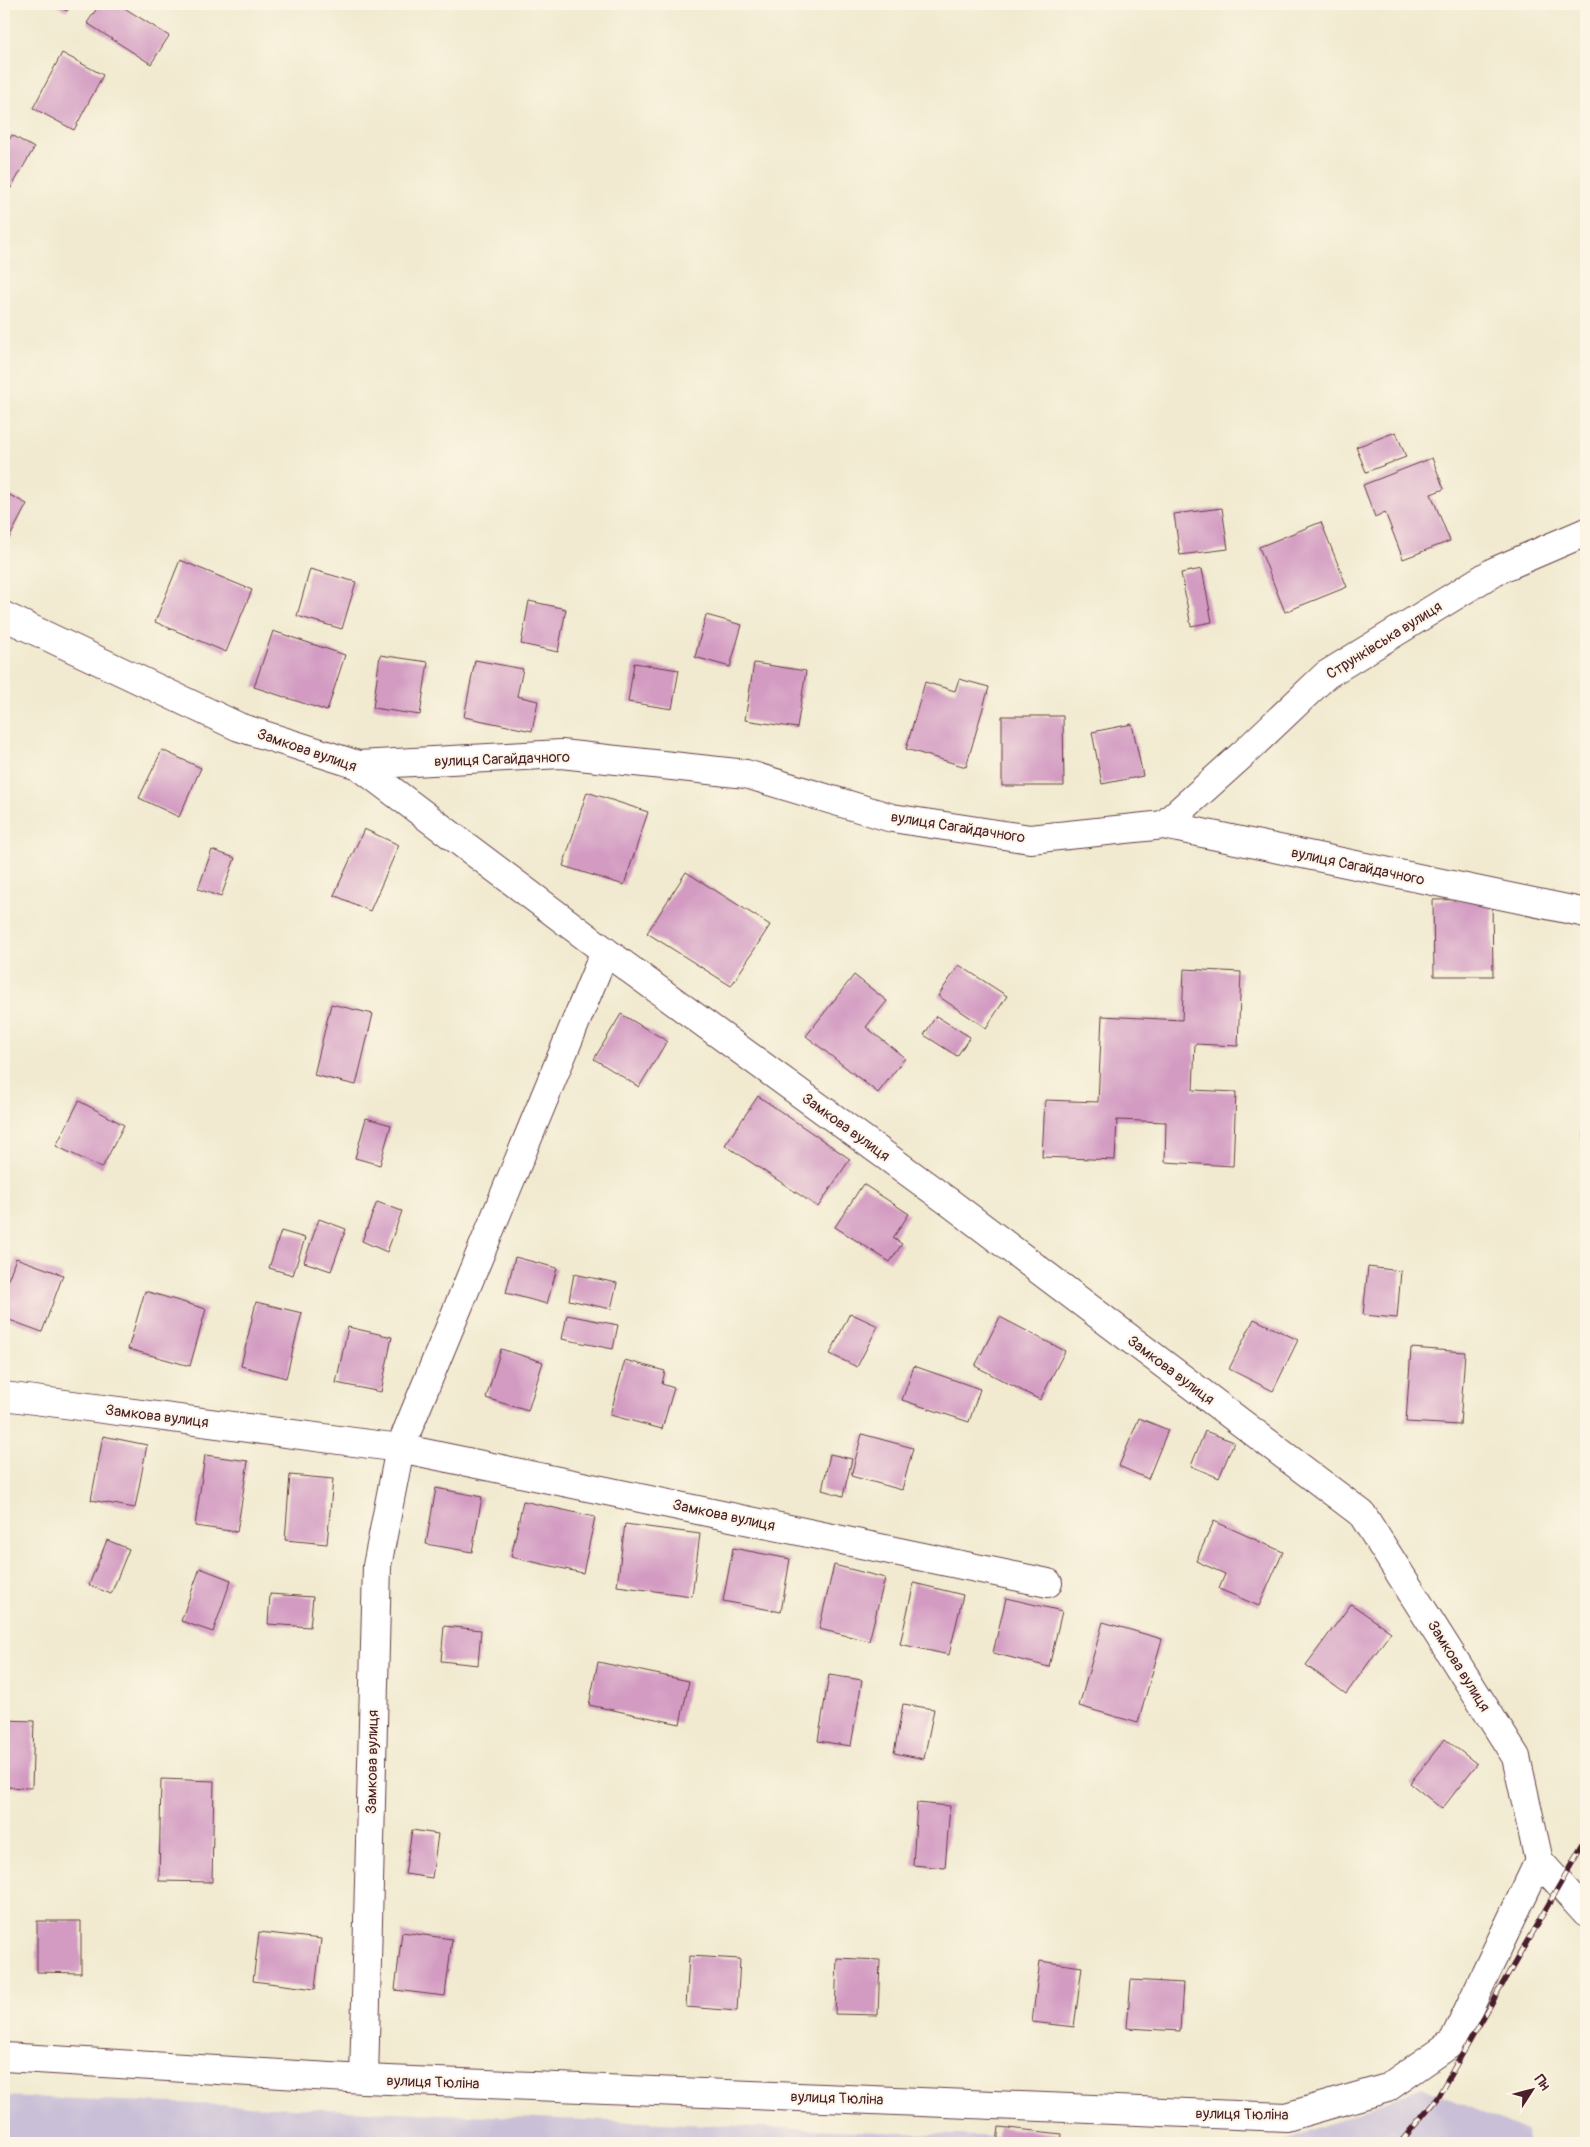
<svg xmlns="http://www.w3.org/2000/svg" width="1590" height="2147" font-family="Pangolin,sans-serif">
<rect width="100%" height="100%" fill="#fcf5e5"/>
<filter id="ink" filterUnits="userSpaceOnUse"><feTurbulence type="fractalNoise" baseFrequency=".02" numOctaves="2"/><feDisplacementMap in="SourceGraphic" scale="10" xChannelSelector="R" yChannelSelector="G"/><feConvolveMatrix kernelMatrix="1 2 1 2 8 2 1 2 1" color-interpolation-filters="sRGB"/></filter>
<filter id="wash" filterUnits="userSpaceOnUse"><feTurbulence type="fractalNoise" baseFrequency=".0096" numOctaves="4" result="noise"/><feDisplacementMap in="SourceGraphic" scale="20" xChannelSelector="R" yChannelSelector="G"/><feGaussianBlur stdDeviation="1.12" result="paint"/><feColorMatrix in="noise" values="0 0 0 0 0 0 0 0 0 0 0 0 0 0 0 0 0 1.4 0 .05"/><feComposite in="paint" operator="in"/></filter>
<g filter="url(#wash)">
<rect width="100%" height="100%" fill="#f1ead0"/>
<g fill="#c9bfd7">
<polygon points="1422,2087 1527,2132 1528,2143 1278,2143"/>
<polygon points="4,2096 1148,2143 4,2143"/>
</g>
<g id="blocks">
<g fill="#d39bc2">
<polygon points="53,4 71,4 67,11"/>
<polygon points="100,4 118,4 169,36 151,64 87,23"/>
<polygon points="62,53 103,75 74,130 33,108"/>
<polygon points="12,135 34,148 11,188 4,183 4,148"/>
<polygon points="1396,432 1406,457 1366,472 1356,447"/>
<polygon points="1432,458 1444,489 1431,494 1450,541 1403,559 1385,512 1375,517 1363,485"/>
<polygon points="4,492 27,504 4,548"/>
<polygon points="1222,508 1228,549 1180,555 1174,514"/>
<polygon points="1321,522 1347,587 1285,612 1259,547"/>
<polygon points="180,560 252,590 226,652 155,622"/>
<polygon points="310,569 356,582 342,629 297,616"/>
<polygon points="1202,569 1212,622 1191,626 1181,573"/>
<polygon points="529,601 566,609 558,652 521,644"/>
<polygon points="706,615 742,625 730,667 695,657"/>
<polygon points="273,631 345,655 327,711 254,687"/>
<polygon points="380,655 428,662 420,715 373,708"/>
<polygon points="475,660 523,669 517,696 538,701 532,731 464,717"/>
<polygon points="634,663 679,670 672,709 628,702"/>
<polygon points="754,663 806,671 797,728 745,720"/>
<polygon points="959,679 989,687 966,767 906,749 925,682 955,691"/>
<polygon points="1002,716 1063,716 1064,786 1002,786"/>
<polygon points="1132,724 1143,776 1102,784 1092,732"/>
<polygon points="162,750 201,768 179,817 139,798"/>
<polygon points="587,792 648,812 624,885 563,866"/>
<polygon points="364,829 399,845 370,911 334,895"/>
<polygon points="212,850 235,858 221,897 198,889"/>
<polygon points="686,872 770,925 731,986 647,933"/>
<polygon points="1492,899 1493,976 1434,976 1433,900"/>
<polygon points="959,965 1007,996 986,1028 938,996"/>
<polygon points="1184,969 1241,972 1238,1046 1195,1044 1193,1090 1236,1092 1233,1166 1165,1162 1166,1122 1117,1120 1115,1160 1042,1157 1045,1100 1098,1102 1102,1016 1182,1020"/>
<polygon points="854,975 887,1001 866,1027 905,1058 878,1093 806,1036"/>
<polygon points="331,1004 373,1014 356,1085 314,1075"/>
<polygon points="621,1014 667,1041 639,1087 594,1059"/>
<polygon points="936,1016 970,1037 957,1056 924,1035"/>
<polygon points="758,1096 850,1159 818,1207 725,1145"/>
<polygon points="79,1101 124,1125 102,1168 56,1146"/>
<polygon points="366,1118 391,1125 380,1165 355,1158"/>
<polygon points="1584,1126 1586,1126 1586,1163 1585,1163"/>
<polygon points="863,1184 909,1214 893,1238 902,1244 890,1262 835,1227"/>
<polygon points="377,1202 402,1211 387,1252 362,1241"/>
<polygon points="319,1219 346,1229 331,1271 304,1262"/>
<polygon points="281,1231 305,1238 293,1275 269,1268"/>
<polygon points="515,1257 557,1268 547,1304 506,1293"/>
<polygon points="16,1258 63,1275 42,1332 4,1318 4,1291"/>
<polygon points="1368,1267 1401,1271 1397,1318 1363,1315"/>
<polygon points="574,1274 617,1283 611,1309 569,1300"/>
<polygon points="145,1291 206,1309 190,1366 128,1349"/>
<polygon points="256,1302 302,1313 286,1378 241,1366"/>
<polygon points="850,1313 878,1326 857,1367 830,1354"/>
<polygon points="567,1315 618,1325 613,1349 562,1339"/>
<polygon points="1000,1317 1065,1351 1040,1400 975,1366"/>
<polygon points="1254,1319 1298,1340 1273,1391 1229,1369"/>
<polygon points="348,1327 392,1337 381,1392 336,1383"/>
<polygon points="1411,1348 1465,1352 1460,1425 1406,1422"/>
<polygon points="501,1349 543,1362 528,1411 486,1398"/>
<polygon points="625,1360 665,1371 662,1384 674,1388 662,1429 610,1415"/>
<polygon points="914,1366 980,1389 969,1422 902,1400"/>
<polygon points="1139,1418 1168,1430 1148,1479 1119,1466"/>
<polygon points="1205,1431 1234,1442 1219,1478 1191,1466"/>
<polygon points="862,1434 913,1448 902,1490 851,1476"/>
<polygon points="103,1436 147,1445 135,1508 91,1500"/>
<polygon points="830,1454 852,1459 843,1496 822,1490"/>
<polygon points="205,1455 248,1461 237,1532 195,1526"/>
<polygon points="290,1475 333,1479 327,1544 285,1540"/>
<polygon points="436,1488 482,1497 472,1552 426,1544"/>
<polygon points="523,1501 595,1517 583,1573 511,1557"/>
<polygon points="1214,1521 1283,1552 1259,1606 1219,1589 1225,1574 1196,1561"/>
<polygon points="625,1524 700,1534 692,1596 617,1586"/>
<polygon points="107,1540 129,1549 111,1594 89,1585"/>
<polygon points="733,1548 790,1559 781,1612 723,1601"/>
<polygon points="834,1565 885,1578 869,1641 819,1629"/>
<polygon points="200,1568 231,1580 213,1632 181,1621"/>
<polygon points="914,1583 963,1595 949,1655 900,1644"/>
<polygon points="270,1594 313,1597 310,1627 268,1624"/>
<polygon points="1006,1598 1062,1611 1049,1667 993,1653"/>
<polygon points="1351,1604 1391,1632 1346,1694 1306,1665"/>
<polygon points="1103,1622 1162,1639 1138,1723 1079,1706"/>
<polygon points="444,1626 481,1630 478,1665 441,1661"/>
<polygon points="598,1662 689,1681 680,1724 589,1705"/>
<polygon points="829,1675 862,1680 851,1746 818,1741"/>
<polygon points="903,1704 934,1709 924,1759 894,1753"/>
<polygon points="4,1720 34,1721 32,1788 4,1787"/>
<polygon points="1445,1739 1477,1764 1442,1809 1410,1783"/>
<polygon points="161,1779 214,1781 212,1882 159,1881"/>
<polygon points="917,1803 950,1806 945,1868 913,1865"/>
<polygon points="412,1830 438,1834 432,1878 405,1874"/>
<polygon points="37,1921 81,1921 81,1973 37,1972"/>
<polygon points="259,1932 321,1939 315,1989 253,1981"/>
<polygon points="402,1932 452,1939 445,1996 395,1990"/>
<polygon points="689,1956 740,1959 737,2011 686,2007"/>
<polygon points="837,1958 880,1960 878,2015 835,2014"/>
<polygon points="1040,1961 1082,1967 1074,2027 1032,2022"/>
<polygon points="1131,1980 1183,1983 1180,2031 1127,2028"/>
<polygon points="999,2127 1062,2134 1061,2143 997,2143"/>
</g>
</g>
</g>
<g filter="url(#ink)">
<use href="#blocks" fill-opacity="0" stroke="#633d44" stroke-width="1"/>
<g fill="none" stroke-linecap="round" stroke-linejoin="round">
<g stroke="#633d44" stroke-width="30">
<g id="minor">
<polyline points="4,616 239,727 358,765 605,951 949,1202 1362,1514 1516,1757 1539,1861 1586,1913"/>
<polyline points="358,765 561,754 746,774 892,818 1030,839 1164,825 1586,913"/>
<polyline points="1164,825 1243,754 1326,675 1495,571 1586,532"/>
<polyline points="4,1396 400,1448 1048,1583"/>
<polyline points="4,2057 364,2079 1286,2117 1387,2088 1453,2042 1539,1861"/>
<polyline points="364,2079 377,1566 400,1448 605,951"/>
</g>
</g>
<use href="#minor" stroke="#fff" stroke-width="28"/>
<g stroke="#4a1f2b" stroke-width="5.5">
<polyline id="rail" points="1400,2143 1437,2098 1586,1839"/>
</g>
<use href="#rail" stroke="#fcf5e5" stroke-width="4" stroke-dasharray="11" stroke-linecap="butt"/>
</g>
</g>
<g text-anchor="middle" stroke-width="4" stroke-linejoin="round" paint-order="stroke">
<g font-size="15" fill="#4a1f2b" stroke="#fcf5e5">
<text transform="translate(1384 640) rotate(-32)" y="5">Струнківська вулиця</text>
<text transform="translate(307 750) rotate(19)" y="5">Замкова вулиця</text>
<text transform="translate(502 759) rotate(-2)" y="5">вулиця Сагайдачного</text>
<text transform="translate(958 827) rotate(9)" y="5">вулиця Сагайдачного</text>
<text transform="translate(1358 866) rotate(12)" y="5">вулиця Сагайдачного</text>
<text transform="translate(846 1127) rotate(36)" y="5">Замкова вулиця</text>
<text transform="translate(1171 1370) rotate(37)" y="5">Замкова вулиця</text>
<text transform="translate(157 1416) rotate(7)" y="5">Замкова вулиця</text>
<text transform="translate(724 1515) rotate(12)" y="5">Замкова вулиця</text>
<text transform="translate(1459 1666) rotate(58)" y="5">Замкова вулиця</text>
<text transform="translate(372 1762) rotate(-89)" y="5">Замкова вулиця</text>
<text transform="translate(433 2082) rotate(2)" y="5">вулиця Тюліна</text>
<text transform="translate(837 2098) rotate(2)" y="5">вулиця Тюліна</text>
<text transform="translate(1242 2114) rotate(1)" y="5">вулиця Тюліна</text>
</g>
</g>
<rect width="1590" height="2147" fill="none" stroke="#fcf5e5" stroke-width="20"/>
<g transform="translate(1532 2090) rotate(54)" stroke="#fcf5e5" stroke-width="4" paint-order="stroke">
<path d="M0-4L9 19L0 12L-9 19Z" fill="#4a1f2b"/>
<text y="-8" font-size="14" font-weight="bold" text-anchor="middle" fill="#4a1f2b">Пн</text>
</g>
</svg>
